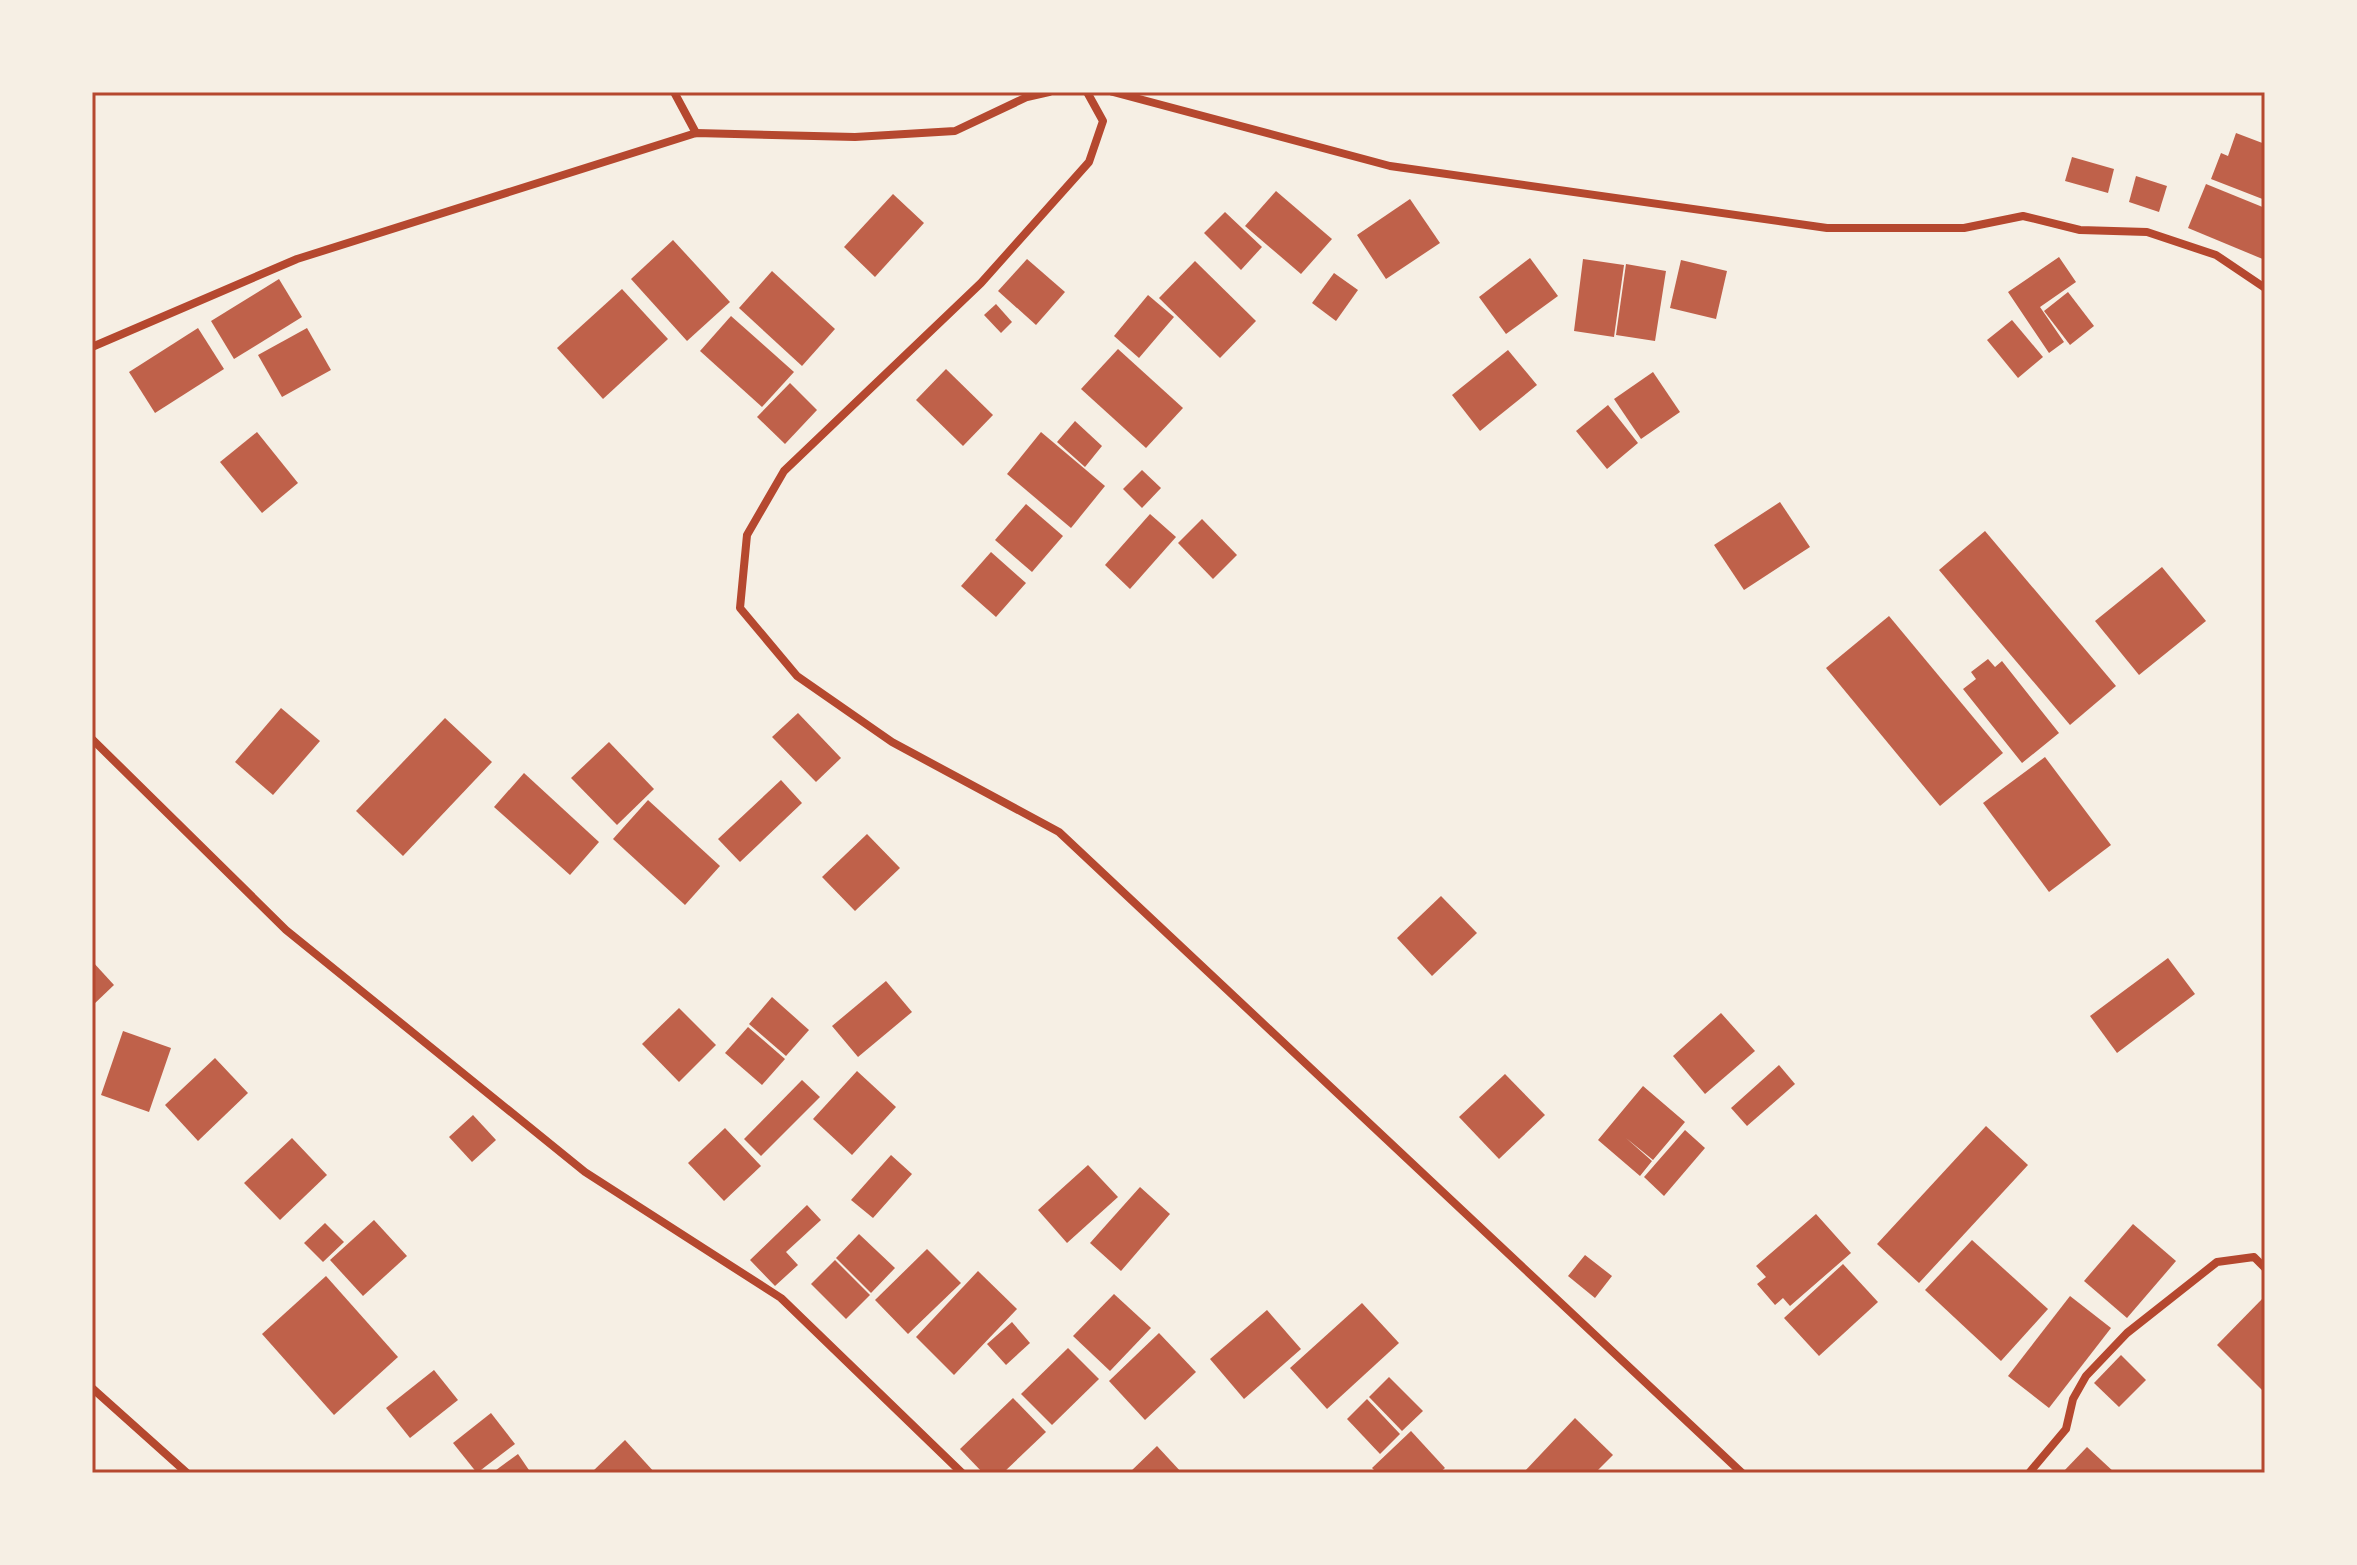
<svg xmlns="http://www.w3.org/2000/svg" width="2357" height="1565" font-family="'PT Sans',sans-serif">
<rect width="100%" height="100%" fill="#f6efe4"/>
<g fill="#bf614a">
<polygon points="2236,133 2265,144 2265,200 2211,179 2221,153 2228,156"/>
<polygon points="2072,157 2114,169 2108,193 2065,181"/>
<polygon points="2136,176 2167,186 2159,212 2129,202"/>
<polygon points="2206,184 2265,208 2265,260 2188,228"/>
<polygon points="1276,191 1332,239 1301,274 1245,226"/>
<polygon points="893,194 924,223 875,277 844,247"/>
<polygon points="1410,199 1440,243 1386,279 1357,235"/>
<polygon points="1225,212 1262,247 1241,270 1204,233"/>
<polygon points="673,240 730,302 687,341 631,279"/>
<polygon points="2059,257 2076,282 2040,307 2064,342 2049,353 2008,292"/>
<polygon points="1530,258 1558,296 1506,334 1479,297"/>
<polygon points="1027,259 1065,292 1036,325 998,291"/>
<polygon points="1583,259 1624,265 1614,337 1574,331"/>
<polygon points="1681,260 1727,271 1716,319 1670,308"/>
<polygon points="1195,261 1256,321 1220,358 1159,298"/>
<polygon points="1626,264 1666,271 1655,341 1616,335"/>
<polygon points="772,271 835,329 802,366 739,308"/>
<polygon points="1334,273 1358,290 1336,321 1312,303"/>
<polygon points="279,279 302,317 234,359 211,321"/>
<polygon points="622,289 668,339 603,399 557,348"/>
<polygon points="2068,292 2094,326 2070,345 2044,311"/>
<polygon points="1148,295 1174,317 1139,358 1114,336"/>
<polygon points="996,304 1012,322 1001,333 984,315"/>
<polygon points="731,316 794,372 762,407 700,351"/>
<polygon points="2012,320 2043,357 2018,378 1987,340"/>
<polygon points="198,328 224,369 155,413 129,372"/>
<polygon points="307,328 331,370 282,397 258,355"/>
<polygon points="1118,349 1183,408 1146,448 1081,389"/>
<polygon points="1508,350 1537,385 1480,431 1452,395"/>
<polygon points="946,369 993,415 963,446 916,400"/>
<polygon points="1653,372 1680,412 1641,439 1614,399"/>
<polygon points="790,383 817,410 785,444 757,417"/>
<polygon points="1608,405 1638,443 1607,469 1576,431"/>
<polygon points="1075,421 1102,446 1085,467 1057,442"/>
<polygon points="257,432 298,483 262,513 220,462"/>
<polygon points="1041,432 1105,486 1071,528 1007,474"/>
<polygon points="1142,470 1161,488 1142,508 1123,489"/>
<polygon points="1780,502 1810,547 1744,590 1714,545"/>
<polygon points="1026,504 1063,536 1032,572 995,540"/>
<polygon points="1150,514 1176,537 1130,589 1105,565"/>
<polygon points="1202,519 1237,555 1213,579 1178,543"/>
<polygon points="1985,531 2116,686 2070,725 1939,570"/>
<polygon points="991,552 1026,583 996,617 961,586"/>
<polygon points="2162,567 2206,621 2139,675 2095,621"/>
<polygon points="1889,616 2003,753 1940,806 1826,668"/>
<polygon points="1988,659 1995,667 2002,661 2059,733 2022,763 1963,689 1976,679 1971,672"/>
<polygon points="281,708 320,741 273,795 235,762"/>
<polygon points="798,713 841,758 816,782 772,737"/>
<polygon points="445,718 492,762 403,856 356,811"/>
<polygon points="609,742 654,789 617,825 571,778"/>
<polygon points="2045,757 2111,845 2049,892 1983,803"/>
<polygon points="524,773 599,842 570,875 494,807"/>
<polygon points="781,780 802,803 740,862 718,839"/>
<polygon points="648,800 720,866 685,905 613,839"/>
<polygon points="867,834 900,868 855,911 822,877"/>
<polygon points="1441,896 1477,933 1432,976 1397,938"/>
<polygon points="2168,958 2195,994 2117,1053 2090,1016"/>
<polygon points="92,961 114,985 92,1006"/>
<polygon points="886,981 912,1012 858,1057 832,1026"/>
<polygon points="772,997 809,1030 786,1056 749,1024"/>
<polygon points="679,1008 716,1045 679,1082 642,1044"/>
<polygon points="1721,1013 1755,1051 1705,1094 1673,1056"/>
<polygon points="748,1027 785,1059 762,1085 725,1053"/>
<polygon points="123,1031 171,1048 149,1112 101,1095"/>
<polygon points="215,1058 248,1093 198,1141 165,1105"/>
<polygon points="1779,1065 1795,1084 1747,1126 1731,1108"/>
<polygon points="857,1071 896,1107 852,1155 813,1119"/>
<polygon points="1505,1074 1545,1115 1499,1159 1459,1117"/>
<polygon points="802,1080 820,1097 761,1156 744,1139"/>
<polygon points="1643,1086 1685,1122 1653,1160 1626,1138 1652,1161 1640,1176 1598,1140"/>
<polygon points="473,1115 496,1140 472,1162 449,1137"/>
<polygon points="1986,1126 2028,1165 1919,1283 1877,1244"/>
<polygon points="725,1128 761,1166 724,1201 688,1163"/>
<polygon points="1685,1130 1705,1148 1664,1196 1644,1177"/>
<polygon points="292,1138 327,1175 280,1220 244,1183"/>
<polygon points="891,1155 912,1174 873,1218 851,1200"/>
<polygon points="1088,1165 1118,1197 1067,1243 1038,1210"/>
<polygon points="1140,1187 1170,1214 1121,1271 1090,1243"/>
<polygon points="807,1205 821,1220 786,1252 798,1265 775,1286 750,1260"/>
<polygon points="1816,1214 1851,1253 1790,1306 1783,1298 1775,1305 1757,1284 1766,1277 1756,1266"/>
<polygon points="374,1220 407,1256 363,1296 330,1260"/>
<polygon points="325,1223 344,1242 323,1262 304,1243"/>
<polygon points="2133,1224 2176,1261 2127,1318 2084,1281"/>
<polygon points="859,1234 895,1268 871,1293 836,1258"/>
<polygon points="1972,1240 2048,1309 2001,1361 1925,1290"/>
<polygon points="927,1249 961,1283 908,1334 875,1300"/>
<polygon points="1585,1255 1612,1276 1595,1298 1568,1276"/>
<polygon points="835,1260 870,1295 846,1319 811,1284"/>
<polygon points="1843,1264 1878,1302 1819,1356 1784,1318"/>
<polygon points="978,1271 1017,1309 954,1375 916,1337"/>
<polygon points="326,1276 398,1357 334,1415 262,1334"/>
<polygon points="1114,1294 1151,1328 1110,1371 1073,1336"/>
<polygon points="2070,1296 2111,1328 2049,1408 2008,1376"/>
<polygon points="2265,1296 2265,1393 2217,1345"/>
<polygon points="1362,1303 1399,1343 1327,1409 1290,1368"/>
<polygon points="1267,1310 1301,1349 1244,1399 1210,1359"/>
<polygon points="1012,1322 1030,1343 1006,1365 987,1344"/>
<polygon points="1159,1333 1196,1372 1145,1420 1109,1381"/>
<polygon points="1068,1348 1099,1379 1052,1425 1021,1394"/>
<polygon points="2121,1355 2146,1380 2119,1407 2094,1383"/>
<polygon points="434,1370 458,1400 410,1438 386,1408"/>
<polygon points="1389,1377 1423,1411 1402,1431 1369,1397"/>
<polygon points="1013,1398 1046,1432 1003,1473 983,1473 960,1449"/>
<polygon points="1367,1399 1400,1434 1380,1454 1347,1419"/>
<polygon points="491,1413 515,1444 477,1473 453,1443"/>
<polygon points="1575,1418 1613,1455 1595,1473 1523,1473"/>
<polygon points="1411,1431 1445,1468 1439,1473 1377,1473 1372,1468"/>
<polygon points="625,1440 655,1473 593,1473 592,1472"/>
<polygon points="1157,1446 1182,1473 1129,1473"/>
<polygon points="2087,1447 2115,1473 2062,1473"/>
<polygon points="518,1454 531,1473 492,1473"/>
</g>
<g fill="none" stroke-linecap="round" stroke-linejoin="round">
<g stroke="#b5482f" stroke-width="8">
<polyline points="674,92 696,133"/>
<polyline points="1087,92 1103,121 1089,162 981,283 784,471 747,535 740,608 797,676 892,742 1059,832 1742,1473"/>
<polyline points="1113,92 1390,166 1827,228 1964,228 2023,216 2080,230 2147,232 2216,255 2265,288"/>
<polyline points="92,347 297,259 696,133 855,137 955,131 1027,97 1049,92"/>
<polyline points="92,739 286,930 585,1172 781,1298 962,1473"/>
<polyline points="92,1388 187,1473"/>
<polyline points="2029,1473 2066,1429 2073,1399 2086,1376 2127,1333 2217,1262 2254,1257 2265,1268"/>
</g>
</g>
<rect width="2357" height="1565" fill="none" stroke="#f6efe4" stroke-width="188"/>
<rect x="94" y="94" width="2169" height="1377" fill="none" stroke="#b5482f" stroke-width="3"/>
</svg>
